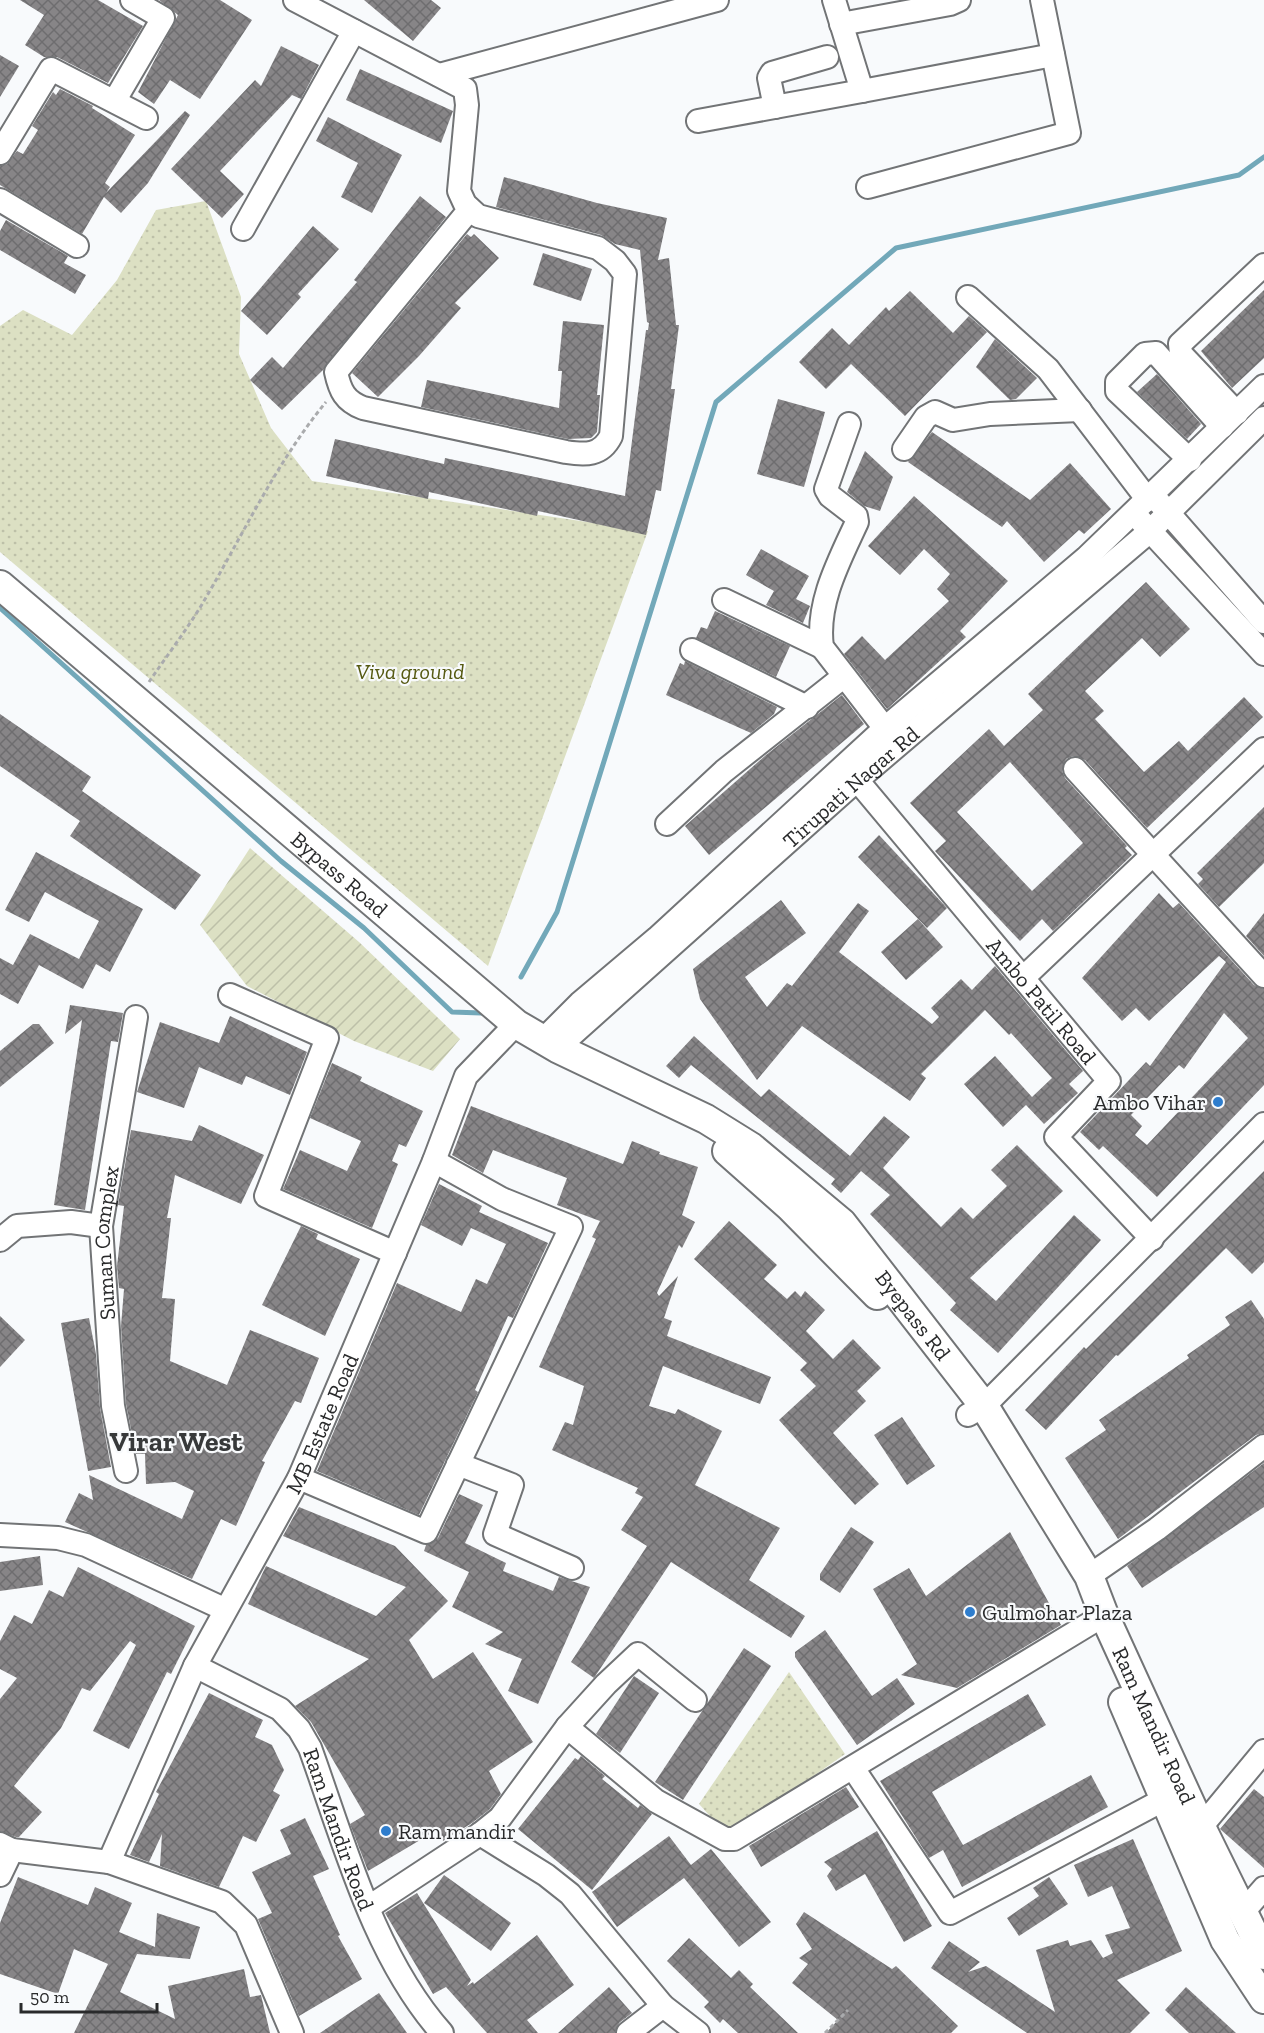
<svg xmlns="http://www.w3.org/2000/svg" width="1264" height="2033" font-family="'Zilla Slab',serif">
<defs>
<pattern id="grass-dots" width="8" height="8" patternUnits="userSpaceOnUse" patternTransform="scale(1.5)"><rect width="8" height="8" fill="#dce0c3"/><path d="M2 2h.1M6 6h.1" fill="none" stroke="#bdc0a8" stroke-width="1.8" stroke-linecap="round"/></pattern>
<pattern id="garden-furrows" width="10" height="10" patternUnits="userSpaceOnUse" patternTransform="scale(1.5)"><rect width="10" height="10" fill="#dce0c3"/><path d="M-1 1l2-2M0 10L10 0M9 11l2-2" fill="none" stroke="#bdc0a8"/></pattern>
<pattern id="building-cross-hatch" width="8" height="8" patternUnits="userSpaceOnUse" patternTransform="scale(1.5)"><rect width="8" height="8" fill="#878587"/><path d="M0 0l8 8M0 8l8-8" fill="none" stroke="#6e6d6f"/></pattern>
</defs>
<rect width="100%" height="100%" fill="#f8fafc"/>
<g fill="url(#grass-dots)">
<polygon points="206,201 241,297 239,354 271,428 312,481 648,531 488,966 0,552 0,326 23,310 72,335 117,280 156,210"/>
<polygon points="789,1672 845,1754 728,1836 699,1804"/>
</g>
<polygon fill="url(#garden-furrows)" points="250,848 359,942 460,1039 433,1071 354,1041 247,986 200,925"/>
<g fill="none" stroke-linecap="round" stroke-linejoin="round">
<g stroke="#72a8b9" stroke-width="5">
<polyline points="0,608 281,861 364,928 452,1012 481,1013"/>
<polyline points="521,977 557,912 716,402 896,248 1239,175 1264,157"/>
</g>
</g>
<g fill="url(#building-cross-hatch)" fill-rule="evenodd">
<polygon points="20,0 98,0 143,26 108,83 57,57 44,57 25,45 44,15"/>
<polygon points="159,0 220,0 252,20 200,99 170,80 154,104 138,92 178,15"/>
<polygon points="364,0 431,0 441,8 413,41"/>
<polygon points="281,46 319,65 301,99 292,95 220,171 244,194 222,218 171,169 255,80 261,86"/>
<polygon points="0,55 19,66 0,97"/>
<polygon points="360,69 453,111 441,143 346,100"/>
<polygon points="60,89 93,106 92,108 135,135 105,183 110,187 106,193 185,111 190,115 148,183 121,213 104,197 82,234 0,185 0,166 7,164 17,151 23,154 38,130 32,126 53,92 56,95"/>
<polygon points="328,117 402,155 372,213 341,197 358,163 316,141"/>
<polygon points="504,177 597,203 667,218 658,260 669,258 676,325 679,325 671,389 675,389 661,491 656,490 646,535 538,511 537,516 429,492 428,499 326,476 335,439 444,464 445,458 625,496 646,330 648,330 649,323 647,322 640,250 615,244 601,235 496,207"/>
<polygon points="420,196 446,217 323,370 282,410 250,380 272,357 283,368 357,282 354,280"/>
<polygon points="6,220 68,256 64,263 86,275 75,294 0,250 0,231"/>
<polygon points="313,226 339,249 298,294 301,297 267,335 241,311"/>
<polygon points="467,234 471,237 474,234 499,258 455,303 461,308 419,356 378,397 352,373"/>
<polygon points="543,253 592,269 581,301 533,285"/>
<polygon points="1264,290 1264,358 1232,388 1201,351"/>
<polygon points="910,291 953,333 969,316 987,332 905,416 851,364 826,389 799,362 832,328 849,345 886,307 889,311"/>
<polygon points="563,321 604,325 597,395 600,395 597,432 591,438 568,439 421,407 427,380 559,408 562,371 558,371"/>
<polygon points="995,339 1037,378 1016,399 1010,400 976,367"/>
<polygon points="1157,374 1201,424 1187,439 1137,392"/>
<polygon points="778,399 825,412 804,487 757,474"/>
<polygon points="932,432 1030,500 1070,463 1111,509 1084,534 1079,530 1044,562 1007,521 1002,527 908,462"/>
<polygon points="865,451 893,477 880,511 864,506 847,492"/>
<polygon points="914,496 1008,581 960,631 966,637 887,709 844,654 862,636 885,660 949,601 937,589 950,574 924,549 900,575 868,546"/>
<polygon points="761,549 809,576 796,599 810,606 803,623 766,605 774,591 746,575"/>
<path d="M1146,582L1190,629L1160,657L1142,638L1085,691L1104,711L1095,719L1144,772L1179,741L1188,751L1244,697L1263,717L1147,828L1085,760L1073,756L1066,759L1062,771L1065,778L1127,846L1125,848L1132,855L1053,931L1042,919L1020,941L935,851L946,841L910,803L989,729L1004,746L1043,710L1028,694ZM1010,762L1083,843L1032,891L957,812Z"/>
<polygon points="715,611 790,646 776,677 696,638 701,627 707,629"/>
<polygon points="685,661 777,707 774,714 751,733 666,695 680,663 684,665"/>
<polygon points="842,695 864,724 709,855 685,826 766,755"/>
<polygon points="0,714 91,777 82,791 201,875 175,910 70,836 80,821 0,766"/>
<polygon points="1264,807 1264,863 1219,907 1198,884 1203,879 1197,873"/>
<polygon points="879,835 947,908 927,928 858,857"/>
<polygon points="36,852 143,909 110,972 96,964 83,989 39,965 18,1004 0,994 0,958 13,965 30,934 79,959 99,921 45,892 29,922 5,910"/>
<path d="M1159,893L1173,908L1179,903L1254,985L1264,989V1085L1157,1197L1103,1146L1099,1150L1080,1132L1146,1062L1150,1066L1226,962L1219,956L1149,1021L1136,1008L1122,1021L1082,978ZM1224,1013L1248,1038L1147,1145L1135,1135L1142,1126L1131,1115L1179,1065L1184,1069Z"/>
<polygon points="781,900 806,933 745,977 767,1007 787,983 792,986 858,903 869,911 839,952 932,1024 939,1017 931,1008 961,979 972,990 995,966 1083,1071 1069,1084 1078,1093 1044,1124 1026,1105 1003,1127 964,1084 995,1056 1032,1097 1052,1078 1011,1033 1009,1035 985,1010 921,1074 926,1078 910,1101 802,1026 757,1080 700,999 693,969"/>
<polygon points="1264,913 1264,956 1246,936"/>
<polygon points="918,919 943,947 906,980 881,952"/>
<polygon points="70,1005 123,1013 118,1042 111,1041 85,1210 54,1205 82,1020 65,1034"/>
<polygon points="230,1016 307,1052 290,1095 246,1076 242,1085 199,1067 184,1108 137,1092 160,1022 219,1043"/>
<polygon points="33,1024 39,1024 54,1043 0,1087 0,1051"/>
<polygon points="694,1036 761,1097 769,1089 850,1156 884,1116 910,1137 883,1168 941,1227 961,1207 973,1219 1007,1186 991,1170 1017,1145 1063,1191 970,1278 996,1301 1074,1215 1101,1240 998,1353 950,1310 956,1303 870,1214 890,1195 861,1171 841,1193 831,1184 835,1179 691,1065 679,1078 666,1066"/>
<polygon points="332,1063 362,1077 360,1081 423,1111 406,1147 399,1144 392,1161 398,1164 372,1228 283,1189 300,1150 347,1171 361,1141 310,1118"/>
<polygon points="471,1106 623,1164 632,1141 660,1152 659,1154 698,1167 682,1215 695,1222 682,1248 679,1245 657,1293 659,1296 678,1276 664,1318 672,1321 667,1336 771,1377 760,1404 663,1366 649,1406 675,1414 678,1409 722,1431 695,1485 780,1528 749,1580 805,1616 791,1638 671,1562 594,1678 571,1662 647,1546 621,1530 643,1497 635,1493 638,1488 552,1450 565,1422 573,1425 584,1386 539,1367 596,1239 592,1237 600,1221 557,1205 567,1178 493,1150 483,1173 452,1155"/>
<polygon points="199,1125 264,1155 241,1204 175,1175 167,1218 171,1218 162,1298 175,1299 170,1361 227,1385 250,1330 319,1358 301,1403 295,1401 262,1461 265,1462 236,1526 221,1519 192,1579 65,1522 79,1493 93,1500 89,1475 182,1519 194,1491 175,1482 146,1484 145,1454 136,1454 126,1404 121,1326 124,1289 119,1288 117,1266 124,1206 118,1205 131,1130 192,1141"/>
<polygon points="1264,1171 1264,1262 1252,1274 1226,1248 1118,1356 1116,1355 1046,1430 1025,1410 1084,1347 1086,1349"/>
<polygon points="439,1184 482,1206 479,1212 548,1243 513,1318 508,1316 475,1390 478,1392 419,1515 317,1471 397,1283 461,1312 476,1279 487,1284 506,1244 471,1228 462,1246 421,1225"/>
<polygon points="729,1221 777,1265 764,1279 787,1299 795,1291 801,1297 805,1291 825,1310 806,1331 833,1359 853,1339 881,1368 857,1391 866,1401 833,1433 879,1484 855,1505 779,1420 816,1386 800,1370 807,1363 694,1259"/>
<polygon points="301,1226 318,1234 316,1239 360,1259 325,1336 262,1305"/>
<polygon points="1251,1300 1264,1319 1264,1433 1256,1435 1118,1539 1065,1458 1106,1430 1099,1420 1189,1358 1187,1355 1230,1325 1225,1317"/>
<polygon points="0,1316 25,1340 0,1367"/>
<polygon points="89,1318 96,1354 100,1408 111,1467 88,1471 61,1323"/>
<polygon points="902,1417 935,1466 907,1485 874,1435"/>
<polygon points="1264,1463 1264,1507 1142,1588 1127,1566"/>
<polygon points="459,1494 483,1505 465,1543 506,1563 503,1571 553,1591 559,1577 590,1587 538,1704 508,1691 522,1659 485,1644 503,1632 452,1607 469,1572 424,1551 426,1545 438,1538"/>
<polygon points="299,1507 395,1546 448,1601 409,1640 433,1679 473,1652 533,1742 489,1771 501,1794 490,1809 472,1823 443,1841 437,1830 368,1871 350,1824 365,1815 311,1722 295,1706 369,1659 248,1604 266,1566 376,1616 406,1587 283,1536"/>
<polygon points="851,1527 874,1542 840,1593 820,1580 820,1574"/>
<polygon points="1010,1532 1061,1625 957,1688 901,1675 917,1664 873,1589 909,1568 926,1596"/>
<polygon points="40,1556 43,1585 0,1591 0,1562"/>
<polygon points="78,1567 195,1626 171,1674 167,1672 129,1749 93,1731 136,1645 130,1641 90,1691 82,1688 61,1728 14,1786 42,1812 19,1837 16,1837 0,1831 0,1699 17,1678 0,1669 0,1641 14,1615 32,1624 49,1590 63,1597"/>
<polygon points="825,1630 872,1696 897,1678 915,1704 857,1745 795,1657 795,1652"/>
<polygon points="744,1648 771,1666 683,1800 655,1782"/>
<polygon points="634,1676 659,1693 620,1753 596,1734"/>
<polygon points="209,1693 263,1720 255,1737 272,1745 284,1770 273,1791 280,1795 256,1842 243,1836 219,1887 160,1866 162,1834 149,1862 130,1855 159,1794 156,1792"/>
<polygon points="1028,1694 1046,1725 932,1792 963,1845 1091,1775 1108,1807 962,1887 943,1850 929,1858 880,1781"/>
<polygon points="581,1756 605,1776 602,1779 638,1808 640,1805 652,1814 592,1890 518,1829 575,1758 578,1760"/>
<polygon points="846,1787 859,1807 761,1867 749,1846"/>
<polygon points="1254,1789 1264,1797 1264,1868 1220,1829"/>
<polygon points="305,1818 329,1869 313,1876 340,1935 338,1936 362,1979 299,2016 258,1919 272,1913 252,1872 291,1854 280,1830"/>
<polygon points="877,1831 932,1926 904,1942 865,1874 836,1891 827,1876 832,1869 824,1862"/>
<polygon points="669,1836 691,1865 711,1849 771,1922 739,1947 684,1878 617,1927 592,1892"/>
<polygon points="1133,1839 1182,1951 1117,1980 1150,2013 1130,2033 1027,2033 931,1968 949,1941 980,1962 968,1972 986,1966 1055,2012 1036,1950 1068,1940 1070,1946 1091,1940 1103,1958 1113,1953 1105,1935 1130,1928 1112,1886 1088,1897 1074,1865"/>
<polygon points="444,1875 511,1923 491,1951 424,1903"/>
<polygon points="18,1877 88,1905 95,1887 132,1903 119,1932 155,1947 157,1913 200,1927 190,1959 137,1954 120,1992 175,2019 168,1986 244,1969 250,1997 261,1995 270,2033 74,2033 108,1964 74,1949 58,1994 0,1974 0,1923"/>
<polygon points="1049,1877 1068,1904 1019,1936 1007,1918 1039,1896 1033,1888"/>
<polygon points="417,1893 471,1980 467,1986 473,1982 474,1984 537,1935 574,1985 527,2020 538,2033 487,2033 446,1987 433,1994 385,1913"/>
<polygon points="804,1912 892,1969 896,1966 958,2026 951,2033 826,2033 838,2020 792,1983 808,1964 799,1958 812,1949 796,1924"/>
<polygon points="689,1938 731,1978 739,1970 753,1984 750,1987 798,2033 738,2033 723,2019 720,2023 704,2007 709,2002 667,1961"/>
<polygon points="609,1987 632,2013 619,2023 615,2033 558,2033"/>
<polygon points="1186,1987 1236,2033 1189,2033 1165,2010"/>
<polygon points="379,1993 407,2033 320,2033 367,2001"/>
</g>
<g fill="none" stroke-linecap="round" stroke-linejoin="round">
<g stroke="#727476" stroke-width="26">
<g id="minor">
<path d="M295,0L465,89L467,105L459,191L465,204L478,216L598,248L615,261L625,274L611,436C601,456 585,455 566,452L363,408C345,401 340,391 336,372L470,209"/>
<polyline points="841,24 950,4 959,0"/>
<polyline points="439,75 717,0"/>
<polyline points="862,91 1053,55"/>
<polyline points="115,100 163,18 132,0"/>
<polyline points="775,107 769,78 772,73 827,57"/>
<polyline points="698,121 862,91 834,0"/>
<polyline points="0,153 51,69 146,118"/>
<polyline points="868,187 1069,133 1042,0"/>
<polyline points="0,200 77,246"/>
<polyline points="243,229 354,31"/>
<polyline points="968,297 1048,369 1148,500"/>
<polyline points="1237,413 1181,354 1180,344 1264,265"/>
<path d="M849,424L826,489L830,496L856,516L857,522C839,561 816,603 822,647L894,740"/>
<polyline points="904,449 926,417 935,412 953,420 990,414 1080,410"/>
<polyline points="1190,460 1117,391 1117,382 1145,354 1156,353 1222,427"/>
<polyline points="1158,501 1264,622"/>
<polyline points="1141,521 1264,654"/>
<polyline points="724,600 822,647"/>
<polyline points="692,650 807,707"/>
<polyline points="1075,769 1264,976"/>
<path id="s1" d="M857,780L1109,1081L1056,1137L1152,1239"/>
<polyline points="667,824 724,771 843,677"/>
<polyline points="1023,978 1264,749"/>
<polyline points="230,995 327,1038 266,1196 395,1253"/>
<polyline points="543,1040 580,1003 657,938 884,729 1086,558 1264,386"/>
<path id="s2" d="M557,1048L857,780L1150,531L1264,418"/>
<polyline points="0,1240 17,1226 71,1222 101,1226"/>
<polyline points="968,1415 984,1406 1264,1124"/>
<polyline points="458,1464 512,1485 495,1534 572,1568"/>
<path id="s3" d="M126,1471L113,1406L101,1226L136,1017"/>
<polyline points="299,1478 426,1532 571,1227 502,1199 434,1161"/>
<polyline points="0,1535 58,1538 86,1545 224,1609"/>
<polyline points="1089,1576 1157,1529 1264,1446"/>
<path id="s4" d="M195,1666L280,1709L299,1729L310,1748C344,1842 374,1957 442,2033"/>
<polyline points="567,1727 656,1801 725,1839 734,1839 1104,1615"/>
<polyline points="853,1768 950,1913 1163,1800"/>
<polyline points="1201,1827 1264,1751"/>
<polyline points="480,1834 546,1875 570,1894 663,2006 698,2033"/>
<polyline points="0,1844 12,1850 109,1862 222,1902 246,1925 292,2033"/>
<path id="s5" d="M109,1862L195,1666L299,1478L434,1161L466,1076L516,1024"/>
<polyline points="0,1875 12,1850"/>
<polyline points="369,1907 480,1834 500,1818 567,1727 606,1684 638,1654 695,1700"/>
<polyline points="1243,1912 1264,1888"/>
<polyline points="628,2033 663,2006"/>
</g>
</g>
<g stroke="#727476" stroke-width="32">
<g id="major">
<path id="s6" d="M0,585L516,1024L557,1048L706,1119L751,1147L842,1223L984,1406L1089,1576L1104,1615L1201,1827L1264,1955"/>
<polyline points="727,1151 789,1206 877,1295"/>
<polyline points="1123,1702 1225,1940 1264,1999"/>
</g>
</g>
<g stroke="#aaabad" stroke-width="3" stroke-dasharray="4.5 3" stroke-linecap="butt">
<path d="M149,682C166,657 185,632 201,606C242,537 275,464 326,402"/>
<polyline points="825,2033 848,2010"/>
</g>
<use href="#minor" stroke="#fff" stroke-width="22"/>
<use href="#major" stroke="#fff" stroke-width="28"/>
</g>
<g fill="#2e7dcd" stroke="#f8fafc" stroke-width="2">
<circle cx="1218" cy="1102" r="6"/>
<circle cx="970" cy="1612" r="6"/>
<circle cx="386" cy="1831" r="6"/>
</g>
<g text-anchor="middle" stroke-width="4.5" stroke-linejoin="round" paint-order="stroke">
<g font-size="22" font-style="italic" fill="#565a12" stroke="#f8fafc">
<text x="410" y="679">Viva ground</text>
</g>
<g font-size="22" fill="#292a2b" stroke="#f8fafc">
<text dy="8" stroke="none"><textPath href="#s2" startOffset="393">Tirupati Nagar Rd</textPath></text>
<text dy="8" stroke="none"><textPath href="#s6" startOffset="446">Bypass Road</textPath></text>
<text dy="8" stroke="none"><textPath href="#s1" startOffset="288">Ambo Patil Road</textPath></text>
<text dy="8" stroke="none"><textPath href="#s3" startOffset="230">Suman Complex</textPath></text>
<text dy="8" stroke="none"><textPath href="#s6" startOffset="1178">Byepass Rd</textPath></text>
<text dy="8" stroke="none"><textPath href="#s5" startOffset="488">MB Estate Road</textPath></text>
<text dy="8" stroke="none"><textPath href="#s6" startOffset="1656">Ram Mandir Road</textPath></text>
<text dy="8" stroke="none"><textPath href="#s4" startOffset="231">Ram Mandir Road</textPath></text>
</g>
<g font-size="22" fill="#292a2b" stroke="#f8fafc" text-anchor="start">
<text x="1206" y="1110" text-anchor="end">Ambo Vihar</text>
<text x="982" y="1620">Gulmohar Plaza</text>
<text x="398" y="1839">Ram mandir</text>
</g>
<g font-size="28" font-weight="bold" fill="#37393a" stroke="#f8fafc">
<text x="176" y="1451">Virar West</text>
</g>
</g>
<path d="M21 2003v9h136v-9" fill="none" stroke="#292a2b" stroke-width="3"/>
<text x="30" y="2003" font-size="18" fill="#292a2b" stroke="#f8fafc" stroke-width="4.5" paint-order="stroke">50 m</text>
</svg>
